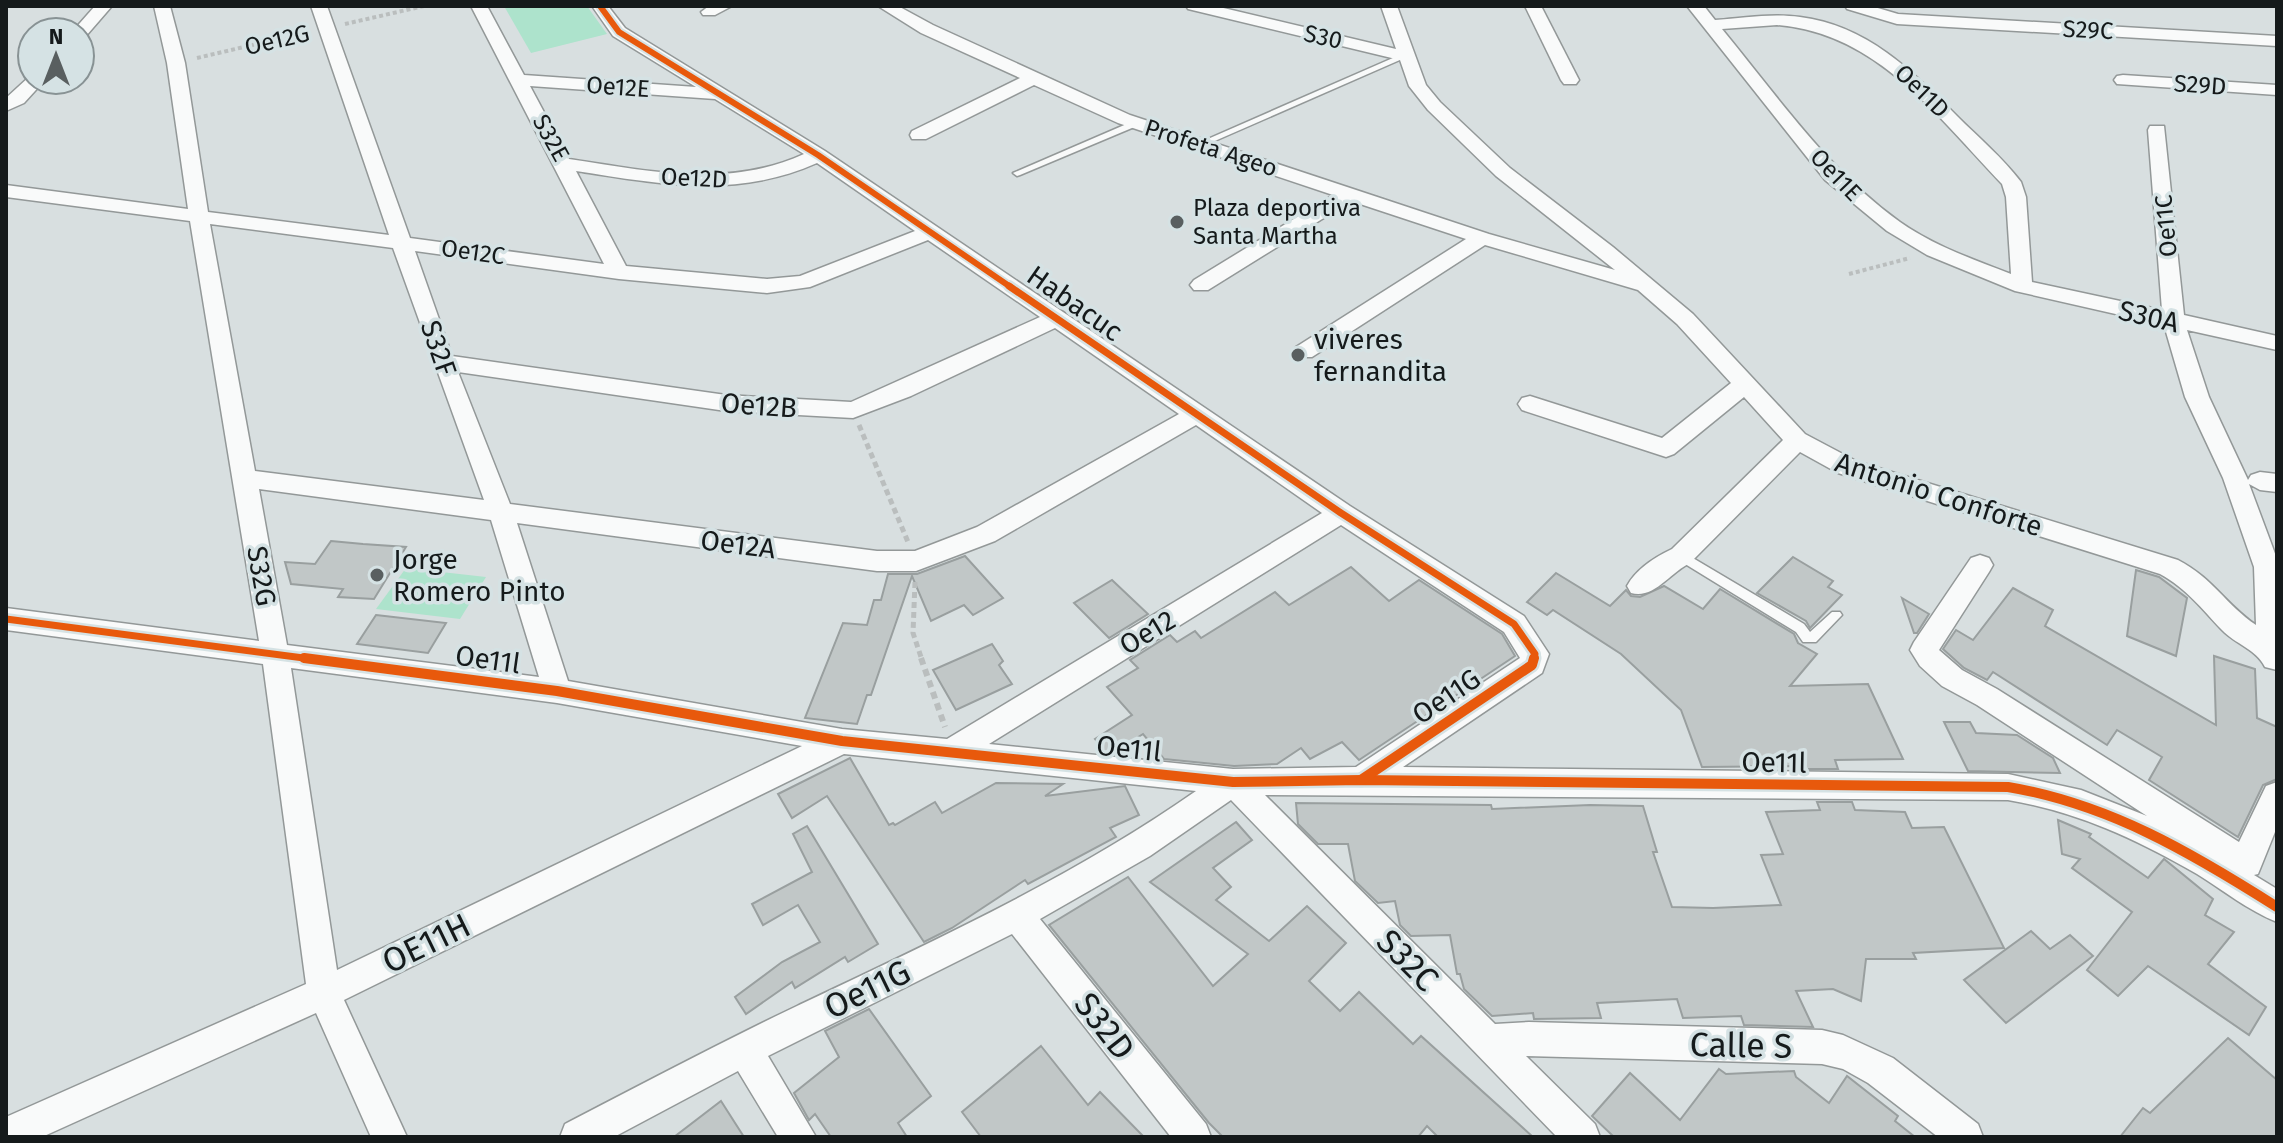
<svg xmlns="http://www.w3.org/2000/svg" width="2283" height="1143" font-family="'Fira Sans',sans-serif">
<rect width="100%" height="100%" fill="#d8dfe0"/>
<g fill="#ade3cc">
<polygon points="504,6 587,6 607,34 531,53"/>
<polygon points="406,568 486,577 460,619 376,609"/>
</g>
<g fill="#c1c7c7" stroke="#999f9f" stroke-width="2">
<polygon points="331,541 363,544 406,547 374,599 338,597 343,589 291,584 285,562 315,564"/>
<polygon points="965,556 1003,598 973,615 964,605 931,621 912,576 871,695 867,695 857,724 805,718 843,623 867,625 874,600 881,600 888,574 917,574"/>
<polygon points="1793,557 1833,581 1828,587 1842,595 1810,628 1806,621 1757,593"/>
<polygon points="1351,567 1389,601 1419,580 1502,634 1515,656 1359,760 1342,742 1310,759 1301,748 1277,764 1234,766 1164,759 1143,734 1113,753 1106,753 1095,739 1132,715 1107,687 1138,668 1130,660 1170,635 1177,642 1195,631 1201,638 1275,592 1289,605"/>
<polygon points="2136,570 2159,577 2187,598 2176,656 2127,636"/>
<polygon points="1556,573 1610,606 1626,590 1631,596 1640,597 1664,586 1703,609 1720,589 1794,634 1798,643 1817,654 1790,686 1868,684 1903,759 1835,760 1838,769 1804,769 1803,766 1702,767 1681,710 1621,654 1553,610 1547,615 1527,602"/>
<polygon points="1112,580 1148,614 1109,638 1074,603"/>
<polygon points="2013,588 2053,610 2045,626 2216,725 2214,656 2255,669 2257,718 2277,727 2277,779 2263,785 2238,837 2149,780 2162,757 2117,730 2107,745 1993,672 1987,680 1964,668 1943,649 1956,630 1973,640"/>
<polygon points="1902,598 1929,614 1917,633 1914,633"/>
<polygon points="376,615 446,623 428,653 357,644"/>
<polygon points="992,644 1003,661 999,665 1012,684 956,710 933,670"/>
<polygon points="1944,722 1970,722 1976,733 2017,735 2053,758 2060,773 1968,771"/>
<polygon points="850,758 889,825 893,823 895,825 935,802 942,813 996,783 1063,784 1045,796 1125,786 1139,815 1110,828 1116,837 1028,884 1025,880 952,928 924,942 827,796 792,818 778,794"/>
<polygon points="1817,802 1852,802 1855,810 1905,812 1912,828 1944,827 2004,948 1913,953 1916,959 1866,959 1861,1001 1833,989 1796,991 1813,1027 1744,1025 1741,1016 1683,1018 1677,999 1597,1003 1601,1018 1534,1019 1533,1013 1492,1016 1464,989 1460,974 1457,974 1450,935 1411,936 1400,925 1395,901 1378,903 1355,881 1348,844 1318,844 1298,824 1296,803 1491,805 1492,809 1590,805 1643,806 1657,852 1653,852 1672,907 1713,908 1781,905 1761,855 1783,854 1766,812 1820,810"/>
<polygon points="2058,820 2091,834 2089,837 2148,878 2164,859 2213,899 2205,915 2234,932 2208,964 2266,1007 2249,1035 2148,966 2118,996 2087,970 2132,912 2072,868 2080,859 2062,854"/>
<polygon points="1236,822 1252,840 1213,868 1231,887 1216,900 1269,941 1307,906 1346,943 1309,981 1340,1011 1359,992 1413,1044 1421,1036 1533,1137 1438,1137 1427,1126 1418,1137 1223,1137 1209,1123 1049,925 1128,877 1213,986 1248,954 1150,882"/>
<polygon points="807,826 878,944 848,962 845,957 795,988 792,982 746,1014 735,997 782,962 820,942 798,905 763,925 752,904 812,872 793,834"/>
<polygon points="2031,931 2050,949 2070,935 2093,956 2006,1023 1964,980"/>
<polygon points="869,1009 931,1096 898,1123 907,1137 831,1137 815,1114 809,1120 794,1093 839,1057 825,1031"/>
<polygon points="2228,1038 2277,1080 2277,1137 2120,1137 2143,1108 2150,1113"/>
<polygon points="1041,1046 1088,1105 1100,1092 1144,1137 981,1137 962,1112"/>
<polygon points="1719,1069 1726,1074 1794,1071 1796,1077 1829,1103 1847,1076 1898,1116 1895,1121 1915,1137 1614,1137 1592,1116 1630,1073 1680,1120"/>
<polygon points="721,1101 744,1137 674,1137"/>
</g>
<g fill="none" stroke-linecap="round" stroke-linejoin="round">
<g stroke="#939898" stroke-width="3">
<g id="service">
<polygon points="1402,54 1409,56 1201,147 1194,145"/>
<polygon points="1136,120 1140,123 1139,125 1020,175 1017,176 1013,173"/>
<polygon points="1681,551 1804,624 1810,632 1832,612 1840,612 1842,615 1816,642 1803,642 1796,632 1677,559 1675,556 1677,553"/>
</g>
</g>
<g stroke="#939898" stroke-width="3">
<g id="minor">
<polygon points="95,6 112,6 86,36 80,37 80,32 72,32"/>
<path d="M154,6H170L185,63L208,212L389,235L311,6H327L410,238L604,264L471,6H487L524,75L696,87L613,36L592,6H608L625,28L825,151L1350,506L1524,616L1549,654L1542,673L1403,767L2008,774L2081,790L2147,816L1977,705L1942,686L1920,666L1910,650L1914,642L1971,558L1980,555L1989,558L1993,565L1989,572L1939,650L1962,670L1997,689L2239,842L2266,786L2277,782V827L2258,874L2254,875L2277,889V922C2249,911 2223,890 2197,874C2136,839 2078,812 2008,800L1265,795L1495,1024L1529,1022L1822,1030L1843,1035L1893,1058L1978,1124L1983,1137H1938L1868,1083L1843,1069L1822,1064L1526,1056L1595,1124L1600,1137H1557L1231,800L1150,856L1040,919L1206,1124L1211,1137H1171L1012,934L768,1056L816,1137H778L738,1071L614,1137H560L565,1124C642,1084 719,1043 797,1006C933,941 1072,878 1196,791L844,754L344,1000L407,1137H371L316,1013L42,1137H6V1117L306,984L263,664L6,630V608L259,641L190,221L6,197V185L188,209L167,63ZM530,86L715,99L804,154C727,189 649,171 569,159ZM817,163L915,231L800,276L767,279L626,266L576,171C659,184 737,199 817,163ZM210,224L393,248L484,500L255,471ZM928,240L1040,317L851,402L726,395L452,356L415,251L619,279L767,293L810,287ZM1055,328L1179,414L977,527L915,551H877L510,504L458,372L726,411L853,418L911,396ZM1196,425L1322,513L947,739L842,729L568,681L517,523L877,571H916L995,541ZM259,489L491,520L539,677L287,645ZM1341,525L1504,632L1520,658L1356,767L1233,769L989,744ZM291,668L557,703L802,746L337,970Z"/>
<polygon points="709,6 732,6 715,15 703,15 701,12"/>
<path d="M878,6H898L933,25L1130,115L1489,234L1615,270L1496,176L1428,110L1409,86L1400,60L1188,9L1186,6H1215L1396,49L1381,6H1397L1426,85L1440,102L1510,168L1613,247L1693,314L1805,434L1856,461L2178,560C2213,578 2226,605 2256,625L2254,567L2223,478L2185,397L2164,325L2015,291L1927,255L1887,231L1825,180L1687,6H1704L1715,20C1743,18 1772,13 1800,17C1866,25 1913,71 1957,116C1978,137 2003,158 2021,182L2026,197L2032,282L2162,310L2148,130L2150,126H2164L2184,315L2277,336V350L2187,330L2209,397L2248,480L2251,475L2260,472L2277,474V492L2260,490L2249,484L2277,559V670L2265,667C2256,649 2235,644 2222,630C2201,608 2187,589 2160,574L1838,473L1800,452L1690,563C1671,572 1653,600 1631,593L1627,586C1636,569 1655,557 1672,549L1783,440L1744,397L1674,454L1666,457L1522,410L1518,404L1522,398L1530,396L1662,438L1731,383L1677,324L1638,290L1485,245L1312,357H1296L1293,352L1296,347L1466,239L1351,201L1208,290H1194L1190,285L1194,280L1333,195L1118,123L1034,85L926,139H912L910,135L912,131L1020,78L921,33ZM1777,25C1877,33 1937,116 2002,184L2006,197L2011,274C1973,259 1934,246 1900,222C1828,170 1778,97 1722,29Z"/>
<polygon points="1525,6 1541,6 1579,80 1576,84 1564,84 1561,80"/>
<polygon points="1845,6 1871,6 1898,14 2277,36 2277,46 1897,24 1847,9"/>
<polygon points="2123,75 2277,85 2277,95 2117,84 2114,80 2117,76"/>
<polygon points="30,76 32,80 45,80 24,103 6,111 6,98"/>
</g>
</g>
<g stroke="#babebe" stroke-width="4" stroke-dasharray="4 3" stroke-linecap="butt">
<polyline points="345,24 424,6"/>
<polyline points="197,58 308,32"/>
<polyline points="1849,274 1910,258"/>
</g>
<g stroke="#babebe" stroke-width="5" stroke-dasharray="6 4" stroke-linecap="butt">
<polyline points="859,425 908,542"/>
<polyline points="915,582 913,633 922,660"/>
</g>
<polyline stroke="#babebe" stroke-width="6" stroke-dasharray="7 5" stroke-linecap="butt" points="921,658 945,727"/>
<use href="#service" fill="#f9fafa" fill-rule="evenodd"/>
<use href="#minor" fill="#f9fafa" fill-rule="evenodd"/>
<g stroke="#d5e2e4" stroke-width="10">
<polyline id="cycleway-far2" points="600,6 619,32 818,155 1012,288"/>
</g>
<g stroke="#d5e2e4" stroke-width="12">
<g id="cycleway-far1">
<polyline points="1009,286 1341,513 1514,624 1535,654 1533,660"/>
<polyline points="6,619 319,660"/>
</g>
</g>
<g stroke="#d5e2e4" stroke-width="15">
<g id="cycleway">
<path d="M304,658L557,691L842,741L1233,782L1361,780L2008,787C2109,804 2192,853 2277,907"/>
<polyline points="1361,780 1532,665 1534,658"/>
</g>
</g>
<use href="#cycleway-far2" stroke="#e8590c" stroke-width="6"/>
<use href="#cycleway-far1" stroke="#e8590c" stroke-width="7"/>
<use href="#cycleway" stroke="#e8590c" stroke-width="10"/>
</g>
<g fill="#595f60" stroke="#d5e2e4" stroke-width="3">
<circle cx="1177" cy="222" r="8"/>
<circle cx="1298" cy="355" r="8"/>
<circle cx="377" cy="575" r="8"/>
</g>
<g text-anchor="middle" stroke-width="7" stroke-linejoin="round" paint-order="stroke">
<g font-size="24" fill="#151a1b" stroke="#d5e2e4">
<text transform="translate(2088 30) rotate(3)" y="8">S29C</text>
<text transform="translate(1323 37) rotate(13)" y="8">S30</text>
<text transform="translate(277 40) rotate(-13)" y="8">Oe12G</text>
<text transform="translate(2200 85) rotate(4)" y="8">S29D</text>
<text transform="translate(618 87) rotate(4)" y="8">Oe12E</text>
<text transform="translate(1922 91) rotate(44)" y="8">Oe11D</text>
<text transform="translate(551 138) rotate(61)" y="8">S32E</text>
<text transform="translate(1211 148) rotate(18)" y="8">Profeta Ageo</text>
<text transform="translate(1836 175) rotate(46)" y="8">Oe11E</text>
<text transform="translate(694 178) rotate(3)" y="8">Oe12D</text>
<text transform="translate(2166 226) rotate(-95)" y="8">Oe11C</text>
<text transform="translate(473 252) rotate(8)" y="8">Oe12C</text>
</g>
<g font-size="24" fill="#151a1b" stroke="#d5e2e4" text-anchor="start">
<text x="1193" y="216">Plaza deportiva<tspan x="1193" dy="28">Santa Martha</tspan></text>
</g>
<g font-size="28" fill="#151a1b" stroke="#d5e2e4">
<text transform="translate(1075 303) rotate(35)" y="10">Habacuc</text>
<text transform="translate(2149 316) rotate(13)" y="10">S30A</text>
<text transform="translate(439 348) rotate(71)" y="10">S32F</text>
<text transform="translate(759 405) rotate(4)" y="10">Oe12B</text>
<text transform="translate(1939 494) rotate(18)" y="10">Antonio Conforte</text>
<text transform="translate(738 544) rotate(7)" y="10">Oe12A</text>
<text transform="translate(262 576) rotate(80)" y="10">S32G</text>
<text transform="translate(1147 632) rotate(-31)" y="10">Oe12</text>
<text transform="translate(488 659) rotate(8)" y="10">Oe11l</text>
<text transform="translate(1446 696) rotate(-34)" y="10">Oe11G</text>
<text transform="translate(1129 748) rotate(6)" y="10">Oe11l</text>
<text transform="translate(1774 762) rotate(1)" y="10">Oe11l</text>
</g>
<g font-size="28" fill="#151a1b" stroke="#d5e2e4" text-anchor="start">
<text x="1314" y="349">viveres<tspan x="1314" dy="32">fernandita</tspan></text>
<text x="393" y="569">Jorge<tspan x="393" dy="32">Romero Pinto</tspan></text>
</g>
<g font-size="34" fill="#151a1b" stroke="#d5e2e4">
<text transform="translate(426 943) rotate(-26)" y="12">OE11H</text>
<text transform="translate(1408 960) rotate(45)" y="12">S32C</text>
<text transform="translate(867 989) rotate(-26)" y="12">Oe11G</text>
<text transform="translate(1105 1026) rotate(52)" y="12">S32D</text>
<text transform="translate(1741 1045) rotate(1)" y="12">Calle S</text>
</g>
</g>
<rect width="2283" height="1143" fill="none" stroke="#151a1b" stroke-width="16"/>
<g transform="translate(56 56)"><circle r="38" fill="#d5e2e4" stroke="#889294" stroke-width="2"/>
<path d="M0-6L14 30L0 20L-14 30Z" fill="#595f60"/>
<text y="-12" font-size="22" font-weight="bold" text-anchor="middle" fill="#151a1b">N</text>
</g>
</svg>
